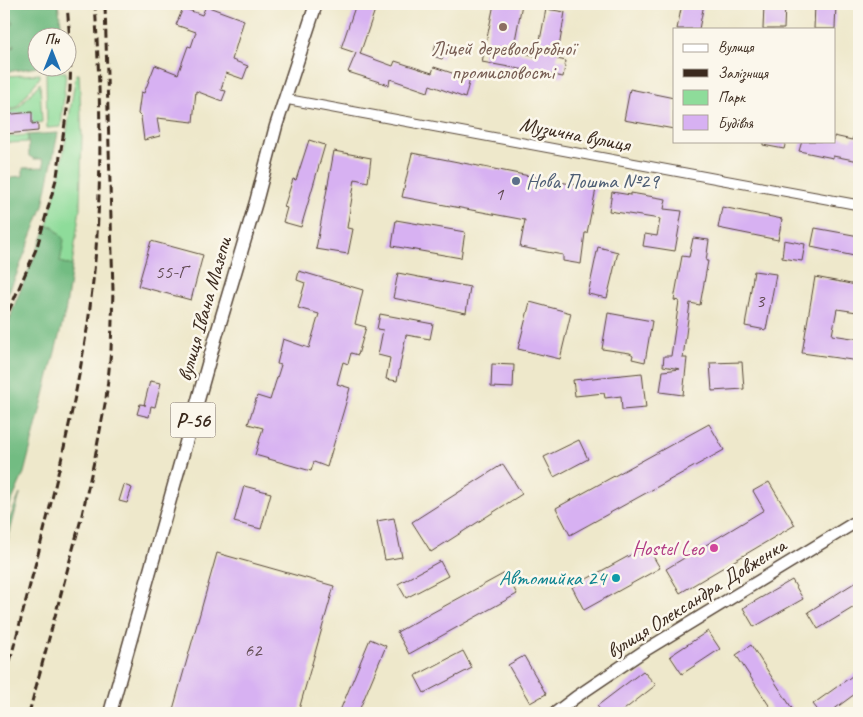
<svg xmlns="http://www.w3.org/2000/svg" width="863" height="717" font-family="Caveat,sans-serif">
<rect width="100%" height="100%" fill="#fbf7ec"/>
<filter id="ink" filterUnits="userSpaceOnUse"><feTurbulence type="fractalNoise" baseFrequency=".02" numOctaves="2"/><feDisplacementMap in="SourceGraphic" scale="10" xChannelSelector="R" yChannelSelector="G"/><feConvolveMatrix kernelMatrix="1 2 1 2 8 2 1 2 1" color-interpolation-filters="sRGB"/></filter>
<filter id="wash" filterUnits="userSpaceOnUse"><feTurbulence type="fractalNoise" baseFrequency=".0096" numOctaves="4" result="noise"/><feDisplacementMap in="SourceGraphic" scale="20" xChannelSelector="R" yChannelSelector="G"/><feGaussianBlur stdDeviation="1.12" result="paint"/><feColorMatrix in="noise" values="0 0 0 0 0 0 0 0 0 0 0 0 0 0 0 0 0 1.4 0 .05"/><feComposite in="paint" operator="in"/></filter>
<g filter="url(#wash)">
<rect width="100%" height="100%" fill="#eee8cb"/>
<g fill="#8edc9a" stroke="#64835c">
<polygon points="4,13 10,17 13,24 14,48 6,44 4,40"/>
<polygon points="46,72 66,72 61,127 47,128"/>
<polygon points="40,74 40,77 16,108 6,110 4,83 7,76"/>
<polygon points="76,74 79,74 82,136 80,208 72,266 60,262 53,226 47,226 61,168"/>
<polygon points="40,83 42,122 32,124 31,112 6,115 6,112 17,109"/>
<polygon points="28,135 28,142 9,143 6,140 6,137"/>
</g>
<g fill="#72bc82" stroke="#567350">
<polygon points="4,4 58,4 63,37 38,38 37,67 7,72 4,82 4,40 6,44 13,48 14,44 9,39 8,32 13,23 10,17 4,13"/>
<polygon points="58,133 43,206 16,276 4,302 4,183 8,183 12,177 23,176 23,168 44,167 43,159 34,159 29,156 28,135"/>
<polygon points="47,226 53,226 64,240 60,262 72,266 65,313 24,473 4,519 4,340 14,306"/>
<polygon points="20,494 4,555 4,531"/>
</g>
<g id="blocks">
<g fill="#d7b1f2">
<polygon points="356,4 377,4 360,54 393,66 395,61 432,73 434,67 470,79 465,98 430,85 428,92 390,79 389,85 348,72 356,53 341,48"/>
<polygon points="494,4 522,4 513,51 537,56 546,9 565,12 557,59 566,61 563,77 482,62"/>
<polygon points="682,4 704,4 699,29 677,29"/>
<polygon points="764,4 785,4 784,29 763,29"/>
<polygon points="815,4 836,4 835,29 814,29"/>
<polygon points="206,6 244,20 232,60 248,66 243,79 226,73 221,90 226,91 222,101 196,91 193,122 157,118 160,136 144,140 141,117 138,114 141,92 144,93 155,65 178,74 188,46 191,47 196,32 176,25 183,8 202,15"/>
<polygon points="436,43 445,46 442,59 433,56"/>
<polygon points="630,89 674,98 674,129 624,120"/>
<polygon points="32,112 32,124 38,123 38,131 5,134 4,115"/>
<polygon points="834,136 852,140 853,137 859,139 859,161 833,156 833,158 799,151 802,141 834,141"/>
<polygon points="309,140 325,145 301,227 283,222 287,208 284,207 293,179 296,180"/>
<polygon points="763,141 786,141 784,149 763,145"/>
<polygon points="334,151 371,158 368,182 355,179 347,228 353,229 348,254 316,249"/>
<polygon points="412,153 596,189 587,233 585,233 581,264 563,261 563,255 520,247 525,220 402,197"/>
<polygon points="612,192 631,195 631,193 666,199 664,209 682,211 675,251 643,246 645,234 657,236 660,219 609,211"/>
<polygon points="722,207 782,219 778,240 718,228"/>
<polygon points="396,220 465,232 461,258 392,246"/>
<polygon points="815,228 859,236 859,257 811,247"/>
<polygon points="693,238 709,240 706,261 708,261 700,305 690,303 683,358 687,358 683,395 660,392 663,371 680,369 663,366 664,356 671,356 679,301 674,300 682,256 689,257"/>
<polygon points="784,240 805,244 802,261 782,258"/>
<polygon points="151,241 203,255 191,300 138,286"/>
<polygon points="598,247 618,252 607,298 588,294"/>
<polygon points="299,271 363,290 355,324 366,327 358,355 351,353 348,364 343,362 337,384 350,388 345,406 327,467 314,462 311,471 255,455 263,428 248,424 257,396 270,400 281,365 277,364 283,339 309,348 319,314 298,308 305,283 297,280"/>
<polygon points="754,271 776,274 766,330 745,326"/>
<polygon points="398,273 470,287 466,313 393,298"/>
<polygon points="815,277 856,285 859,293 859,302 857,312 837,309 832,335 859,339 859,361 802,353"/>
<polygon points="530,302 571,313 560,359 518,349"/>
<polygon points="608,313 652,321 645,362 632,359 633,355 630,353 602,349"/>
<polygon points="380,314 433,324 430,339 406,335 397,381 386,379 390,358 378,355 383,330 377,329"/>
<polygon points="742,362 744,389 712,391 710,363"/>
<polygon points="492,364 514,365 513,388 491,387"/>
<polygon points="642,373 646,408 622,410 621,396 605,398 604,393 575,396 573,380"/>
<polygon points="150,381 161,383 155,407 151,406 149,417 137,414 140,404 146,405 144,405"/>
<polygon points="709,424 724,450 570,535 556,508"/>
<polygon points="579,440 588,459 554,477 544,457"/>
<polygon points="503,464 522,494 431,552 412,522"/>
<polygon points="769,482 795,525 680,593 666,569 764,510 753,491"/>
<polygon points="124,485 132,488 127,503 119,501"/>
<polygon points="244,486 271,493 261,529 234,522"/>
<polygon points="394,518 402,557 385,560 377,521"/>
<polygon points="647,546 660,568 584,610 572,587"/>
<polygon points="217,553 334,586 298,713 172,713"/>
<polygon points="440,561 448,576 406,598 398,584"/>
<polygon points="505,573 517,594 409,654 397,632"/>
<polygon points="792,580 803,599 754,627 743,608"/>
<polygon points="859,580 859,604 818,629 808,612"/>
<polygon points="708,631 720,649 682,674 670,656"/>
<polygon points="370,639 386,646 358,713 339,713"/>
<polygon points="751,645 795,713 774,713 736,655"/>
<polygon points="463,651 472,668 424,693 415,676"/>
<polygon points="524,656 546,694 530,703 508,665"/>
<polygon points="643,671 656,685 620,713 603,713 597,706"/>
<polygon points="859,671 859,691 829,713 820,713 813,704"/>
</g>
</g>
</g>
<g filter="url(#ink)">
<use href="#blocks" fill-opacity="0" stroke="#564638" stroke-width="1"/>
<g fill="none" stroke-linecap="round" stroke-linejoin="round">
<g stroke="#564638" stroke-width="11">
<polyline id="street" points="285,99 859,205"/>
</g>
<g stroke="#564638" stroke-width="14">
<polyline id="secondary" points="555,713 576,697 644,651 859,520"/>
</g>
<g stroke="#564638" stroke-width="15">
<polyline id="primary" points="110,713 214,343 256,202 276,126 316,4"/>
</g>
<use href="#street" stroke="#fff" stroke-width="9"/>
<use href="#secondary" stroke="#fff" stroke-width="11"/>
<use href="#primary" stroke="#fff" stroke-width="12"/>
<g stroke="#3b2a1e" stroke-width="3" stroke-dasharray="8 4" stroke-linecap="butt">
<polyline points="4,322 37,247 57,176 70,90 71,54 67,4"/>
<path d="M4,684C34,568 67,453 86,335C89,320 90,305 92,290C103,195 101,99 95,4"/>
<polyline points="29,713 81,519 95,457 106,399 111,350 113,291 105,4"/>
</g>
</g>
</g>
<circle fill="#8d6e63" stroke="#fbf7ec" stroke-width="2" cx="503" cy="27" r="5"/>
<circle fill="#5c6f8a" stroke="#fbf7ec" stroke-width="2" cx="516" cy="181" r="5"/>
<circle fill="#d1479c" stroke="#fbf7ec" stroke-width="2" cx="714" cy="548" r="5"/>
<circle fill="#0f9aa8" stroke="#fbf7ec" stroke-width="2" cx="616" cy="578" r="5"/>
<g text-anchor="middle" stroke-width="5" stroke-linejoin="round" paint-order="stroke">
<g font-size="19" fill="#624c53">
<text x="499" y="200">1</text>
<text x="171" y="278">55-Г</text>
<text x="760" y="307">3</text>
<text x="253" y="656">62</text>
</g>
<rect fill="#fbf7ec" stroke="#75685c" stroke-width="1" x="170.5" y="402.5" width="45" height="35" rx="4"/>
<g font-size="20" font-weight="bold" fill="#3b2a1e">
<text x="193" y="427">Р-56</text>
</g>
<g font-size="21" fill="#785e54" stroke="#fbf7ec">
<text x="503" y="55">Ліцей деревообробної<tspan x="503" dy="24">промисловості</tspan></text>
</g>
<g font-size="21" fill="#3b2a1e" stroke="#fbf7ec">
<text transform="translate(575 134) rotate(11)" y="7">Музична вулиця</text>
<text transform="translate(204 309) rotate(-74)" y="7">вулиця Івана Мазепи</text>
<text transform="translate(696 598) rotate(-32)" y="7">вулиця Олександра Довженка</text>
</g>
<g font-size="21" fill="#4e5e75" stroke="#fbf7ec" text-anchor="start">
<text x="526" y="188">Нова Пошта №29</text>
</g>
<g font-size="21" fill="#b23c85" stroke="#fbf7ec" text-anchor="end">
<text x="704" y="555">Hostel Leo</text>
</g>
<g font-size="21" fill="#0d838f" stroke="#fbf7ec" text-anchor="end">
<text x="606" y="585">Автомийка 24</text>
</g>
</g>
<rect width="863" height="717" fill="none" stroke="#fbf7ec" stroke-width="20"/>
<rect x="673" y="28" width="162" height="115" fill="#fbf7ec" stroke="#aea59a"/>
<rect x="683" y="44" width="25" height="8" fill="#ffffff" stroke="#aea59a"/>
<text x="718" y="52" font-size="15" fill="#3b2a1e">Вулиця</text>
<rect x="683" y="69" width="25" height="8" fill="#3b2a1e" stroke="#aea59a"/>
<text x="718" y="78" font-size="15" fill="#3b2a1e">Залізниця</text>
<rect x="683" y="90" width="25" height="15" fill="#8edc9a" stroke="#aea59a"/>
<text x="718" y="102" font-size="15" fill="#3b2a1e">Парк</text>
<rect x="683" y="115" width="25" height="15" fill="#d7b1f2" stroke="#aea59a"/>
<text x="718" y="128" font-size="15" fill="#3b2a1e">Будівля</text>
<g transform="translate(52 52)"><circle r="24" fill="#fbf7ec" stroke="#aea59a"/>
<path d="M0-4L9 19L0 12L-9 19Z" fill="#1f6fb2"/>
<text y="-8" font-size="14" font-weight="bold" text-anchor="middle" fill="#3b2a1e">Пн</text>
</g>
</svg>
